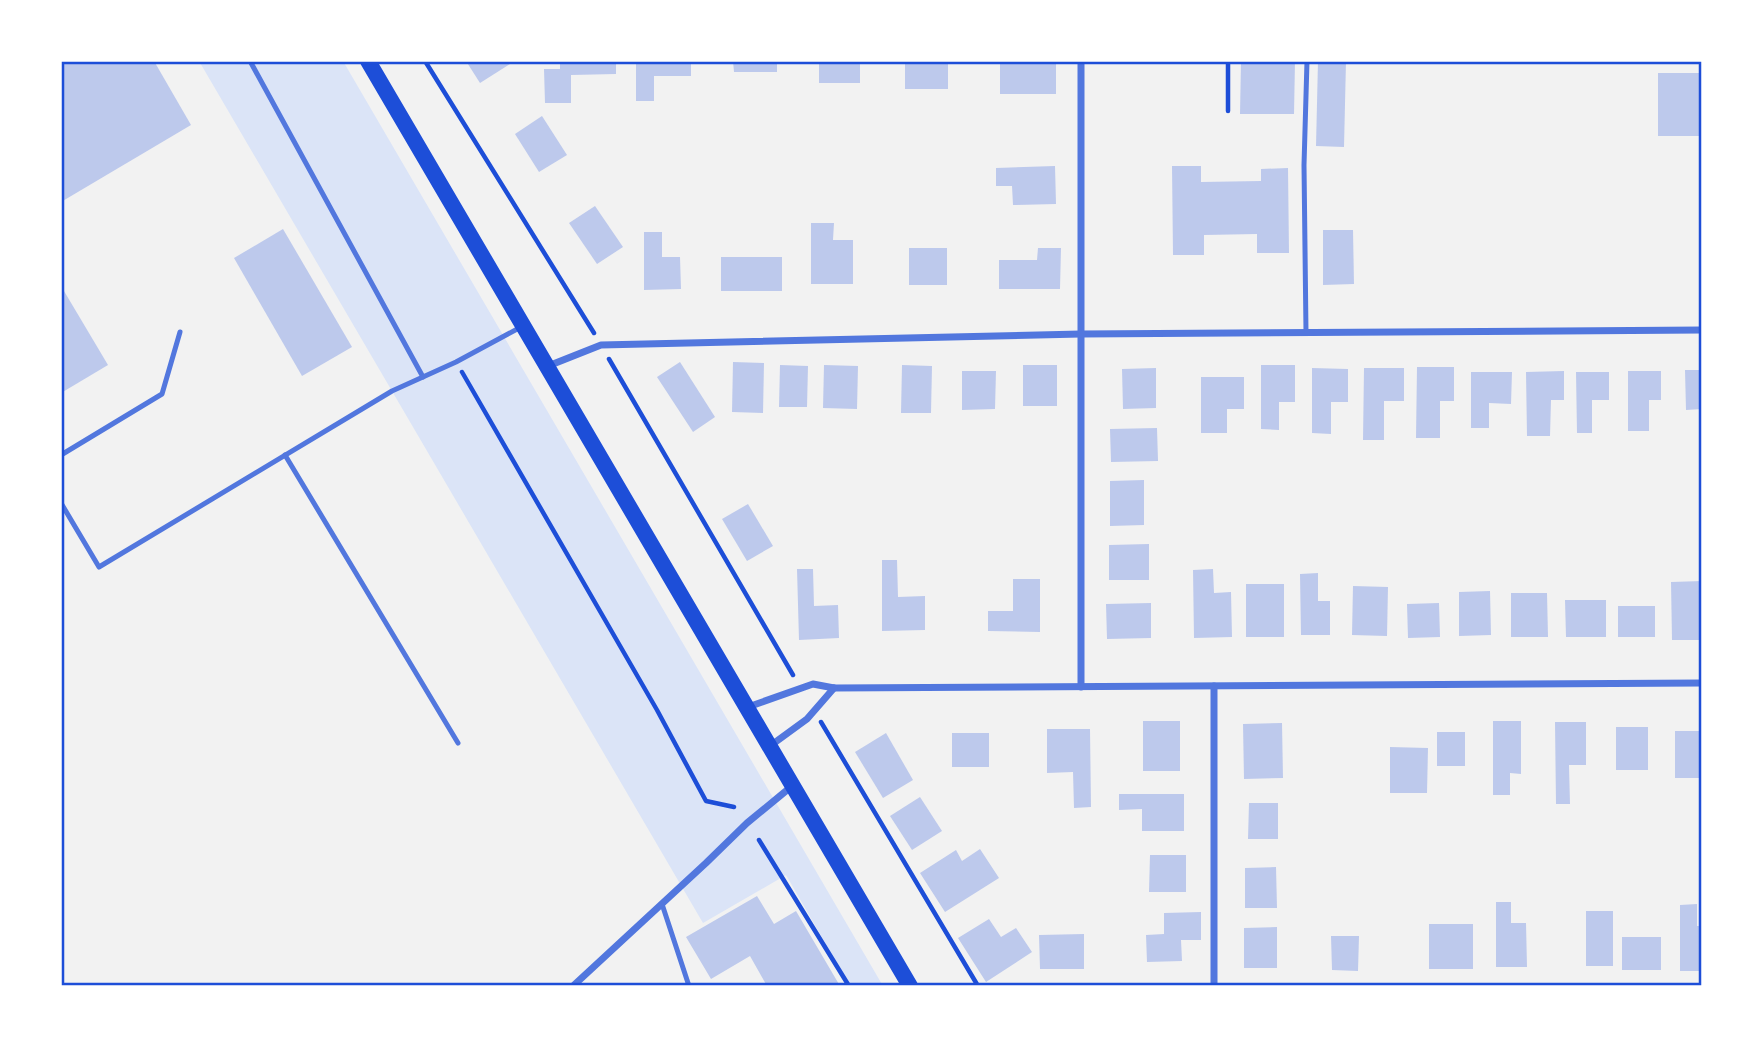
<svg xmlns="http://www.w3.org/2000/svg" width="1763" height="1047" font-family="Manrope,sans-serif">
<rect width="100%" height="100%" fill="#f2f2f2"/>
<polygon fill="#dbe4f7" points="199,61 343,61 883,986 850,986 786,875 703,923"/>
<g fill="#bdc9ec">
<polygon points="61,61 154,61 191,125 61,202"/>
<polygon points="466,61 508,61 510,64 480,83"/>
<polygon points="560,61 616,61 616,74 571,75 571,103 545,103 544,69 560,69"/>
<polygon points="647,61 691,61 691,76 654,76 654,101 636,101 636,64 647,64"/>
<polygon points="733,61 777,61 777,72 734,72"/>
<rect x="819" y="61" width="41" height="22"/>
<rect x="905" y="61" width="43" height="28"/>
<rect x="1000" y="61" width="56" height="33"/>
<polygon points="1241,61 1295,61 1294,114 1240,114"/>
<polygon points="1318,61 1346,61 1344,147 1316,146"/>
<rect x="1658" y="73" width="44" height="63"/>
<polygon points="542,116 567,155 539,172 515,134"/>
<polygon points="1055,166 1056,204 1013,205 1012,186 996,186 996,168"/>
<polygon points="1172,166 1201,166 1201,182 1261,181 1261,169 1288,168 1289,253 1257,253 1257,234 1204,235 1204,255 1173,255"/>
<polygon points="595,206 623,247 597,264 569,223"/>
<polygon points="811,223 834,223 833,240 853,240 853,284 811,284"/>
<polygon points="283,229 352,347 302,376 234,258"/>
<polygon points="1323,230 1353,230 1354,284 1323,285"/>
<polygon points="644,232 662,232 662,257 680,257 681,289 644,290"/>
<rect x="909" y="248" width="38" height="37"/>
<polygon points="1038,248 1061,248 1060,289 999,289 999,260 1037,260"/>
<rect x="721" y="257" width="61" height="34"/>
<polygon points="61,286 108,365 61,393"/>
<polygon points="680,362 715,417 693,432 657,377"/>
<polygon points="733,362 764,363 763,413 732,412"/>
<polygon points="780,365 808,366 807,407 779,407"/>
<polygon points="824,365 858,366 857,409 823,408"/>
<polygon points="902,365 932,366 931,413 901,413"/>
<rect x="1023" y="365" width="34" height="41"/>
<polygon points="1261,365 1295,365 1295,402 1279,402 1279,430 1261,429"/>
<polygon points="1417,367 1454,367 1454,401 1440,401 1440,438 1416,438"/>
<polygon points="1156,368 1156,408 1123,409 1122,369"/>
<polygon points="1312,368 1348,369 1348,402 1331,402 1331,434 1312,433"/>
<polygon points="1364,368 1404,368 1404,401 1384,401 1384,440 1363,440"/>
<polygon points="1685,370 1702,370 1702,409 1686,410"/>
<polygon points="962,371 996,371 995,409 962,410"/>
<polygon points="1564,371 1564,400 1551,400 1550,436 1527,436 1526,372"/>
<polygon points="1628,371 1661,371 1661,400 1649,400 1649,431 1628,431"/>
<polygon points="1471,372 1512,372 1511,404 1489,403 1489,428 1471,428"/>
<polygon points="1576,372 1609,372 1609,400 1592,400 1592,433 1577,433"/>
<polygon points="1201,377 1244,377 1244,409 1227,409 1227,433 1201,433"/>
<polygon points="1157,428 1158,461 1111,462 1110,429"/>
<polygon points="1144,480 1144,525 1110,526 1110,481"/>
<polygon points="748,504 773,546 747,561 722,519"/>
<polygon points="1149,544 1149,580 1109,580 1109,545"/>
<polygon points="882,560 897,560 898,597 925,596 925,630 882,631"/>
<polygon points="797,569 813,569 814,606 838,605 839,638 799,640"/>
<polygon points="1213,569 1214,593 1231,592 1232,637 1194,638 1193,570"/>
<polygon points="1318,573 1318,601 1330,601 1330,635 1301,635 1300,574"/>
<polygon points="1013,579 1040,579 1040,632 988,631 988,611 1013,611"/>
<polygon points="1702,581 1702,640 1672,640 1671,582"/>
<rect x="1246" y="584" width="38" height="53"/>
<polygon points="1353,586 1388,587 1387,636 1352,635"/>
<polygon points="1490,591 1491,635 1459,636 1459,592"/>
<polygon points="1511,593 1547,593 1548,637 1511,637"/>
<polygon points="1565,600 1606,600 1606,637 1566,637"/>
<polygon points="1151,603 1151,638 1107,639 1106,604"/>
<polygon points="1439,603 1440,637 1408,638 1407,604"/>
<rect x="1618" y="606" width="37" height="31"/>
<rect x="1143" y="721" width="37" height="50"/>
<polygon points="1493,721 1521,721 1521,774 1510,773 1510,795 1493,795"/>
<polygon points="1555,722 1586,722 1586,765 1569,765 1570,804 1556,804"/>
<polygon points="1282,723 1283,778 1244,779 1243,724"/>
<rect x="1616" y="727" width="32" height="43"/>
<polygon points="1047,729 1090,729 1091,807 1074,808 1073,772 1047,773"/>
<rect x="1675" y="731" width="27" height="47"/>
<rect x="1437" y="732" width="28" height="34"/>
<polygon points="886,733 913,780 883,798 855,752"/>
<rect x="952" y="733" width="37" height="34"/>
<polygon points="1390,747 1428,748 1427,793 1390,793"/>
<polygon points="1119,794 1184,794 1184,831 1142,831 1142,809 1119,810"/>
<polygon points="920,797 942,831 912,850 890,816"/>
<polygon points="1249,803 1278,803 1278,839 1248,839"/>
<polygon points="980,849 999,878 945,912 920,873 956,850 962,861"/>
<polygon points="1150,855 1186,855 1186,892 1149,892"/>
<polygon points="1276,867 1277,908 1245,908 1245,868"/>
<polygon points="757,896 774,924 796,911 840,986 767,986 750,956 711,979 686,937"/>
<polygon points="1496,902 1511,902 1511,923 1526,923 1527,967 1496,967"/>
<polygon points="1697,904 1697,926 1702,926 1702,971 1680,971 1680,905"/>
<rect x="1586" y="911" width="27" height="55"/>
<polygon points="1201,912 1201,940 1181,940 1182,961 1147,962 1146,935 1164,934 1164,913"/>
<polygon points="989,919 1001,937 1016,928 1032,952 986,982 958,938"/>
<rect x="1429" y="924" width="44" height="45"/>
<polygon points="1277,927 1277,968 1244,968 1244,928"/>
<polygon points="1084,934 1084,969 1040,969 1039,935"/>
<polygon points="1331,936 1359,936 1358,971 1332,970"/>
<rect x="1622" y="937" width="39" height="33"/>
</g>
<g fill="none" stroke-linecap="round" stroke-linejoin="round">
<g stroke="#1d4ed8" stroke-width="4.5">
<polyline points="425,61 594,333"/>
<polyline points="1228,111 1228,61"/>
<polyline points="609,359 793,675"/>
<polyline points="462,372 657,710 706,801 734,807"/>
<polyline points="821,722 978,986"/>
<polyline points="759,840 849,986"/>
</g>
<g stroke="#5277de" stroke-width="5">
<polyline points="250,61 423,377"/>
<polyline points="1306,332 1304,165 1307,61"/>
<polyline points="61,455 162,394 180,332"/>
<polyline points="285,455 458,743"/>
<polyline points="61,503 99,567 392,391 456,362 521,327"/>
<polyline points="662,904 689,986"/>
</g>
<g stroke="#5277de" stroke-width="7">
<polyline points="1081,61 1081,687"/>
<polyline points="548,366 601,345 1081,334 1702,330"/>
<polyline points="1214,686 1214,986"/>
<polyline points="748,707 813,684 834,688 1702,683"/>
<polyline points="770,746 807,719 834,688"/>
<polyline points="573,986 706,863 747,823 792,786"/>
</g>
<polyline stroke="#1d4ed8" stroke-width="16" points="368,61 910,986"/>
</g>
<rect width="1763" height="1047" fill="none" stroke="#ffffff" stroke-width="126"/>
<rect x="63" y="63" width="1637" height="921" fill="none" stroke="#1d4ed8" stroke-width="2.5"/>
</svg>
